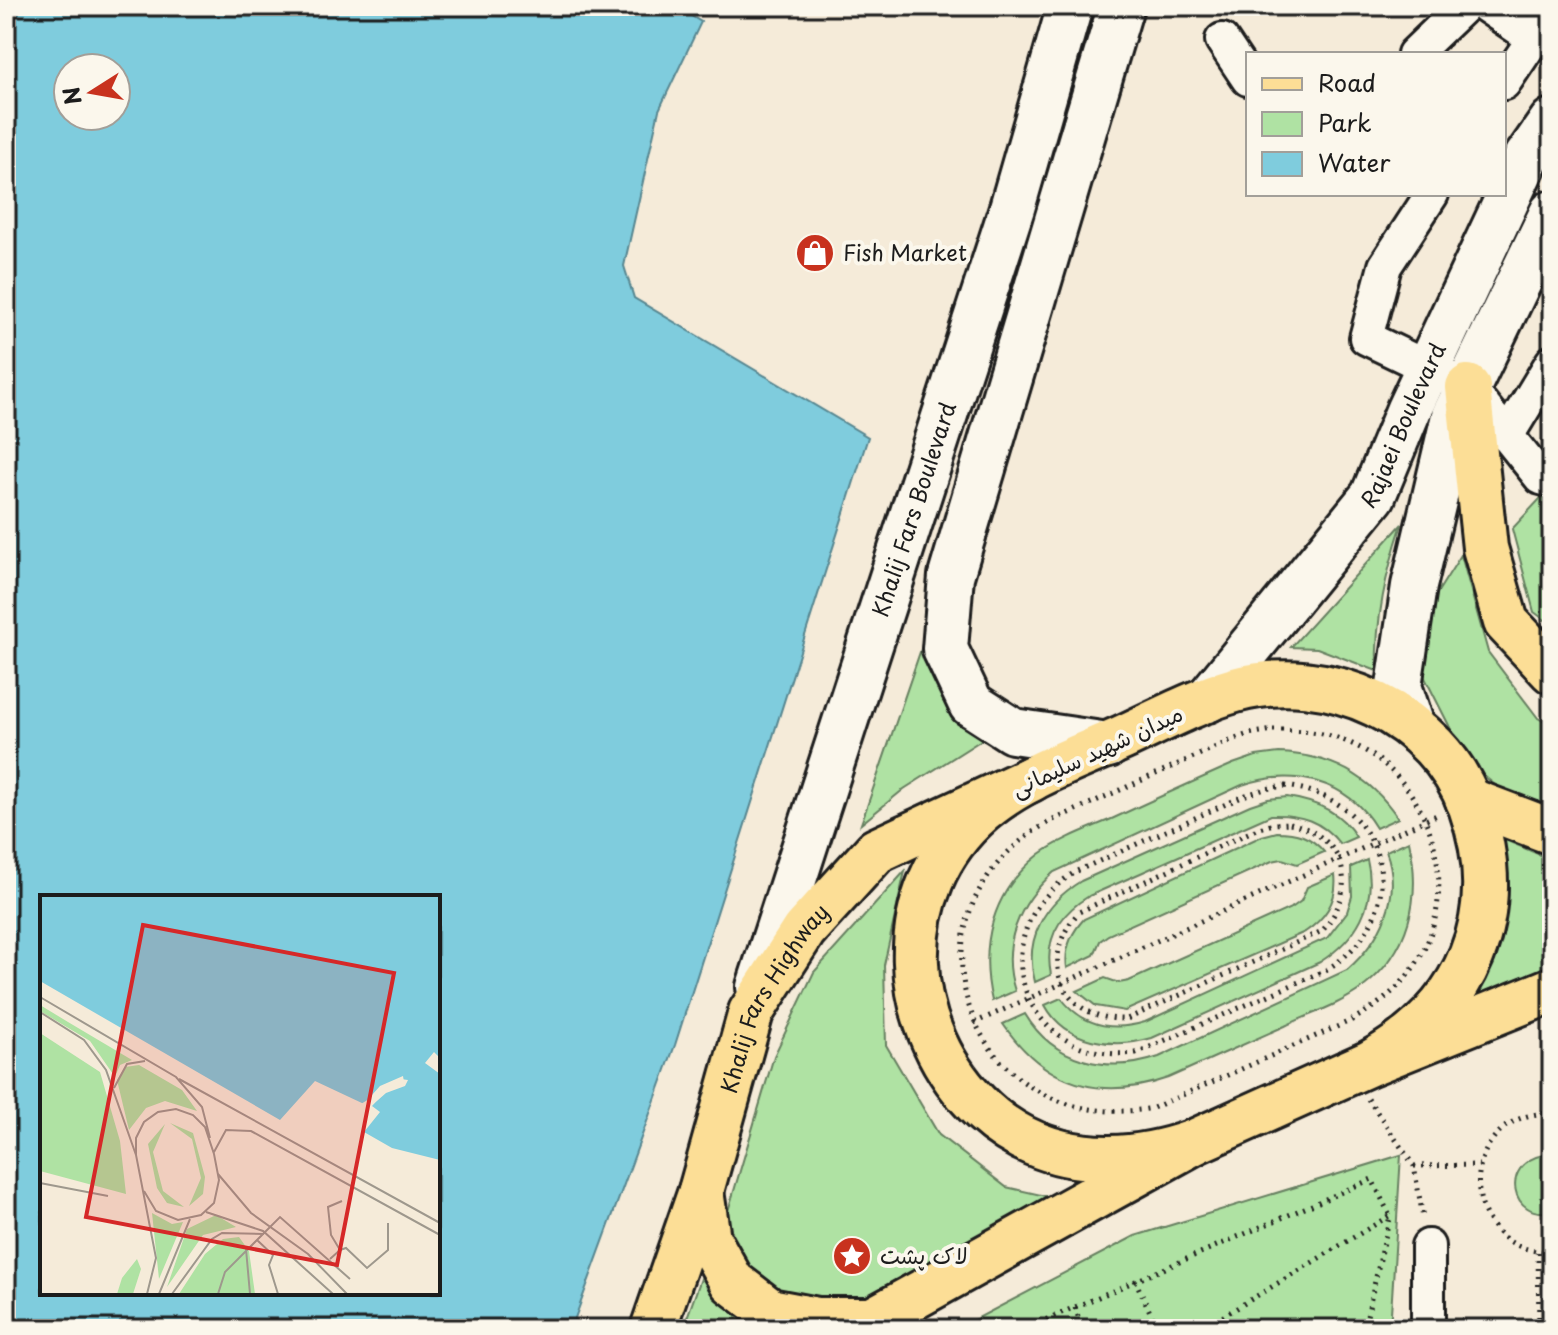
<svg xmlns="http://www.w3.org/2000/svg" width="1558" height="1335" font-family="'Playpen Sans','Playpen Sans Arabic',sans-serif">
<rect width="100%" height="100%" fill="#f5ebd9"/>
<filter id="ink" filterUnits="userSpaceOnUse"><feTurbulence type="fractalNoise" baseFrequency=".0125" numOctaves="2"/><feDisplacementMap in="SourceGraphic" scale="16" xChannelSelector="R" yChannelSelector="G"/><feConvolveMatrix kernelMatrix="1 2 1 2 8 2 1 2 1" color-interpolation-filters="sRGB"/></filter>
<g filter="url(#ink)">
<g fill="#afe2a3" stroke="#667f60" stroke-width="2">
<polygon points="1552,486 1552,625 1534,612 1512,529"/>
<path d="M1402,524C1386,573 1375,619 1377,671L1317,648L1291,647Z"/>
<polygon points="1461,555 1488,652 1538,718 1552,726 1552,814 1521,806 1468,763 1421,670 1434,598"/>
<polygon points="931,620 994,732 904,789 861,824"/>
<path d="M1279,753C1331,755 1369,775 1398,818L1376,828C1347,779 1292,768 1242,785L1054,872C1019,903 1000,945 1015,991L992,1001C979,945 992,891 1040,854C1062,838 1091,828 1116,817C1155,799 1194,781 1233,764L1256,756Z"/>
<path d="M1287,797C1315,801 1341,811 1356,837L1340,844C1322,821 1300,814 1271,815L1089,896C1059,914 1044,940 1051,975L1035,982C1023,939 1045,903 1081,881L1250,805L1268,799Z"/>
<path d="M1277,832C1296,832 1311,836 1324,852L1297,864L1282,859L1272,861L1108,935L1100,941L1094,955L1067,968C1064,948 1071,933 1084,919L1262,836Z"/>
<path d="M1491,834L1552,860V968L1474,1002C1496,950 1529,885 1491,834Z"/>
<path d="M1409,841C1422,897 1410,952 1362,988C1339,1005 1310,1014 1285,1026C1246,1043 1207,1061 1168,1078C1099,1102 1044,1084 1003,1024L1025,1014C1054,1063 1109,1074 1159,1057L1347,970C1381,940 1403,896 1386,851Z"/>
<path d="M1367,860C1378,904 1356,939 1320,962L1152,1038C1114,1049 1066,1044 1045,1005L1061,998C1083,1026 1112,1032 1145,1022L1327,938L1347,912L1352,896L1351,867Z"/>
<polygon points="905,871 884,965 886,1045 939,1135 1006,1187 1072,1202 827,1314 788,1302 732,1260 726,1218 774,1056 814,972"/>
<path d="M1335,875C1338,900 1326,918 1305,932L1125,1011L1096,1006L1077,991L1105,978L1119,983L1129,981L1293,907L1301,901L1307,887Z"/>
<polygon points="1401,1155 1390,1329 957,1329 1135,1236"/>
<path d="M1543,1155L1552,1157V1211C1511,1221 1499,1164 1543,1155Z"/>
<polygon points="709,1256 810,1329 683,1329"/>
</g>
<path fill="#7fccdd" stroke="#578690" stroke-width="2" fill-rule="evenodd" d="M6,6H675L701,22L659,110L624,266L634,298L868,437L675,1045L571,1329H6ZM68,68H116V116H68ZM42,897H438V1293H42Z"/>
<g fill="none" stroke-linecap="round" stroke-linejoin="round">
<g stroke="#1c1c1c" stroke-width="38">
<g id="minor">
<polyline points="1486,6 1533,38"/>
<polyline points="1222,40 1248,79"/>
<polyline points="1414,54 1464,6"/>
<polyline points="1504,83 1552,11"/>
<polyline points="1432,194 1385,266 1366,338 1468,387 1541,478 1552,481"/>
<polyline points="1507,436 1552,362"/>
<polyline points="1428,1246 1428,1329"/>
</g>
</g>
<g stroke="#1c1c1c" stroke-width="50">
<g id="secondary">
<path id="s1" d="M1207,700L1373,496L1409,409L1527,157L1552,121"/>
<polyline points="1412,726 1399,686 1414,586 1454,416 1552,213"/>
<polyline points="1108,745 1013,731 971,704 945,649 951,576 1121,6"/>
<path id="s2" d="M759,987L1012,208L1070,6"/>
</g>
</g>
<g stroke="#1c1c1c" stroke-width="50">
<g id="primary">
<polyline points="1468,387 1485,548 1506,622 1552,671"/>
<polyline points="1468,800 1552,832"/>
<path d="M1370,1063C1468,1010 1509,914 1471,807C1438,715 1328,664 1235,690C1196,701 1159,721 1122,738C1075,759 1022,777 982,811C889,891 898,1031 984,1111C1043,1165 1122,1168 1194,1142L1370,1063L1552,990"/>
<polyline points="701,1191 708,1239 732,1282 770,1311 818,1320 869,1320"/>
</g>
</g>
<g stroke="#1c1c1c" stroke-width="50">
<g id="trunk">
<path id="s3" d="M653,1329L701,1191L751,1012L804,930L876,851L1031,779"/>
<polyline points="856,1329 1194,1142"/>
</g>
</g>
<g stroke="#1c1c1c" stroke-width="5" stroke-dasharray="2 6" stroke-linecap="butt">
<path d="M1273,730C1298,730 1321,731 1345,741C1436,776 1469,901 1407,976C1391,996 1372,1009 1350,1021L1153,1108C967,1141 886,910 1051,821L1225,743L1248,734Z"/>
<path d="M1285,786C1391,798 1417,917 1324,971L1136,1053C1020,1066 976,930 1077,871L1246,795L1265,789Z"/>
<path d="M1290,823C1346,837 1360,888 1322,931L1127,1019C1061,1021 1036,960 1079,912L1259,828L1274,824Z"/>
<polyline points="974,1023 1439,814"/>
<polyline points="1368,1099 1414,1166 1423,1218"/>
<path d="M1552,1113C1453,1112 1455,1254 1552,1252"/>
<polyline points="1414,1166 1479,1165"/>
<polyline points="1538,1252 1539,1329"/>
<polyline points="1135,1280 1158,1329"/>
<polyline points="1075,1307 1082,1329"/>
<polyline points="1024,1329 1372,1179 1390,1216 1364,1329"/>
<polyline points="1202,1329 1389,1216"/>
</g>
<use href="#minor" stroke="#fbf7ec" stroke-width="32"/>
<use href="#secondary" stroke="#fbf7ec" stroke-width="44"/>
<use href="#primary" stroke="#fcde96" stroke-width="44"/>
<use href="#trunk" stroke="#fcde96" stroke-width="44"/>
</g>
</g>
<defs>
<g id="shop-disc" transform="scale(2)"><circle r="9.5" fill="#c8321e" stroke="#fbf7ec"/><path d="M-5-2.5h2.3a2.7 3.5 0 0 1 5.4 0H5L5.5 6h-11ZM-1.5-2.5h3a1.5 2.3 0 0 0-3 0Z" fill="#fff"/></g>
<g id="sight-disc" transform="scale(2)"><circle r="9.5" fill="#c8321e" stroke="#fbf7ec"/><path d="M0-6L1.8-2.2L6-1.7L2.9 1.2L3.7 5.4L0 3.3L-3.7 5.4L-2.9 1.2L-6-1.7L-1.8-2.2Z" fill="#fff"/></g>
</defs>
<g fill-rule="evenodd">
<use href="#shop-disc" x="815" y="253"/>
<use href="#sight-disc" x="852" y="1256"/>
</g>
<g text-anchor="middle" stroke-width="8" stroke-linejoin="round" paint-order="stroke">
<g font-size="22" fill="#1c1c1c" stroke="#fbf7ec" text-anchor="start">
<text x="843" y="261">Fish Market</text>
<text x="880" y="1264">لاک پشت</text>
</g>
<g font-size="22" fill="#1c1c1c" stroke="#fbf7ec">
<text dy="8" stroke="none"><textPath href="#s1" startOffset="340">Rajaei Boulevard</textPath></text>
<text dy="8" stroke="none"><textPath href="#s2" startOffset="502">Khalij Fars Boulevard</textPath></text>
<text transform="translate(1097 751) rotate(-25)" y="8">میدان شهید سلیمانی</text>
<text dy="8" stroke="none"><textPath href="#s3" startOffset="354">Khalij Fars Highway</textPath></text>
</g>
</g>
<g transform="translate(40 895)">
<rect width="400" height="400" fill="#f5ebd9"/>
<path d="M0,110L28,127L92,165L80,170L75,182L50,146L0,116ZM0,138L60,177L80,246L86,299L0,276ZM99,170L142,195L157,216L125,206L106,213L89,235L77,185L85,172ZM130,228L153,238L165,282L163,299L149,311L161,283L152,244ZM125,229L113,257L123,296L144,312L127,308L117,293L108,249ZM112,318L132,329L143,327L119,384ZM176,320L196,332L163,340L127,392L147,334ZM199,342L209,356L215,399H139L165,359L183,344ZM97,364L101,374L93,399H77L82,383Z" fill="#afe2a3"/>
<path d="M0,1H400V163L394,157L385,168L400,179V265L352,253L324,237L340,217L332,211L345,196L364,187L363,181L340,191L324,209L275,186L240,225L0,86Z" fill="#7fccdd"/>
<path d="M361,184L368,185L365,191L346,198L329,213L321,209Z" fill="#f5ebd9"/>
<path fill="none" stroke="#9e988d" stroke-width="2" d="M0,102L136,182L162,212L170,243M0,117L44,145L66,175L96,260M139,184L400,328M74,193L87,169L105,166M174,257L186,235L211,236L400,340M178,279L211,318L268,359L307,399M0,288L68,301M104,296L116,316L138,325L161,320L174,308L179,285L174,259L165,232L153,220L136,214L118,217L104,227L96,243V260L116,363L107,399M166,317L223,336L293,399M217,345L233,360L229,370L238,399M206,354L210,399M300,355L306,353L327,373L348,355V328M290,364L300,355L291,340L288,312L302,306M119,399L150,324M132,399L172,344L182,338L224,339M178,399L185,377L240,322L310,384"/>
<path fill="#d62828" fill-opacity="0.15" stroke="#d62828" stroke-width="4" d="M103,30L354,78L297,370L46,322Z"/>
<rect width="400" height="400" fill="none" stroke="#1c1c1c" stroke-width="4"/>
</g>
<rect width="1558" height="1335" fill="none" stroke="#fbf7ec" stroke-width="32"/>
<rect x="16" y="16" width="1526" height="1303" fill="none" stroke="#1c1c1c" stroke-width="3" filter="url(#ink)"/>
<rect x="1246" y="52" width="260" height="144" fill="#fbf7ec" stroke="#a29f99" stroke-width="2"/>
<rect x="1262" y="78" width="40" height="12" fill="#fcde96" stroke="#a29f99" stroke-width="2"/>
<text x="1318" y="92" font-size="24" fill="#1c1c1c">Road</text>
<rect x="1262" y="112" width="40" height="24" fill="#afe2a3" stroke="#a29f99" stroke-width="2"/>
<text x="1318" y="132" font-size="24" fill="#1c1c1c">Park</text>
<rect x="1262" y="152" width="40" height="24" fill="#7fccdd" stroke="#a29f99" stroke-width="2"/>
<text x="1318" y="172" font-size="24" fill="#1c1c1c">Water</text>
<g transform="translate(92 92) rotate(259)"><circle r="38" fill="#fbf7ec" stroke="#a29f99" stroke-width="2"/>
<path d="M0-6L14 30L0 20L-14 30Z" fill="#c8321e"/>
<text y="-12" font-size="22" font-weight="bold" text-anchor="middle" fill="#1c1c1c">N</text>
</g>
</svg>
